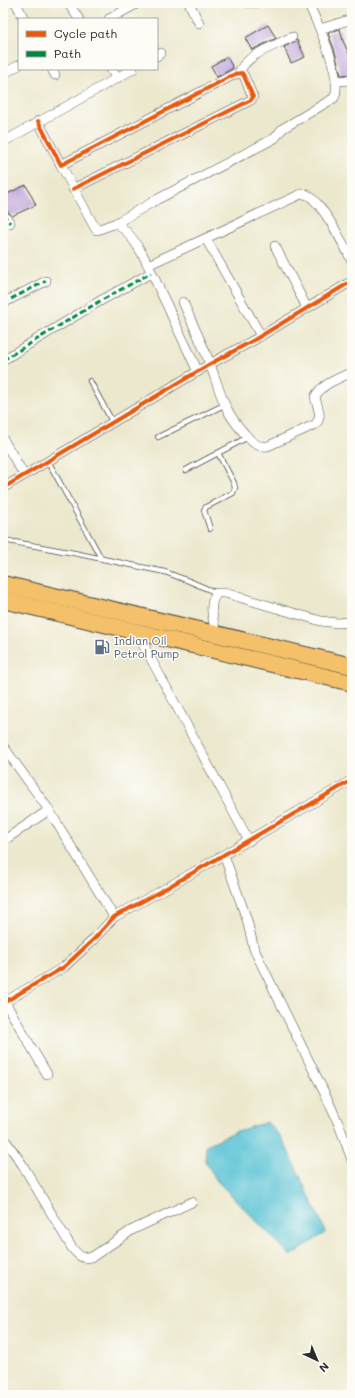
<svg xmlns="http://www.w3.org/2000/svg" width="355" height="1398" font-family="Mali,sans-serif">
<rect width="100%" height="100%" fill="#fdfcf7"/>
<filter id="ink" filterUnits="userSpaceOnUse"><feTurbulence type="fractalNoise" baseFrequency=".025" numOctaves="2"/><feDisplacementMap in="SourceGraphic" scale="8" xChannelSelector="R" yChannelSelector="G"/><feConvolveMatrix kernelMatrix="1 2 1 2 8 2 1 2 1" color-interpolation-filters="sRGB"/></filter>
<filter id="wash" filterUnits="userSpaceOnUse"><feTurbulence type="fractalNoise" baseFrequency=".012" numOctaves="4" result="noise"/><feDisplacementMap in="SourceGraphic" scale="16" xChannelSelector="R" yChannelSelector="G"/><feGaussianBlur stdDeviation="0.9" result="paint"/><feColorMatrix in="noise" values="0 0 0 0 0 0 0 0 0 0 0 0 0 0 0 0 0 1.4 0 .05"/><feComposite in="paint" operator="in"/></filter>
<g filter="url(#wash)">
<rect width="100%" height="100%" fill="#ece8cd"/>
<polygon fill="#59c2d5" stroke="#427680" points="267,1122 282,1138 326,1232 291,1256 217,1181 205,1161 206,1145 234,1132"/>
<g id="blocks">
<g fill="#ba9fd8">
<polygon points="268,25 276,38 252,50 245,38"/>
<polygon points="340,29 343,41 352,60 352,74 341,75 334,49 328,33"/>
<polygon points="297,40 305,57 291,63 284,47"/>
<polygon points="227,57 233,68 217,77 211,66"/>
<polygon points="26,185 36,205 12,216 3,206 3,196"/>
</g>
</g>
</g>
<g filter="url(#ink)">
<use href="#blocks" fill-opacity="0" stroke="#484743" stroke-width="1"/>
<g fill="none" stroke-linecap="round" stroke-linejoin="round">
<g stroke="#484743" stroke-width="6">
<g id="service">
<polyline points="90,381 113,423"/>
<polyline points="158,437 224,405"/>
<polyline points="48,461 101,558"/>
<polyline points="186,470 248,437"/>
<polyline points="210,529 204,510 206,507 227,496 233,493 235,488 234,483 218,453"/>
<polyline points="3,540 74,553 165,572 189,581 217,593"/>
</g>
</g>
<g stroke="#484743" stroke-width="10">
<g id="minor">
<polyline points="16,3 24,19"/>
<polyline points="68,3 79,19"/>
<polyline points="189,3 199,23"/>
<polyline points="249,3 257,3"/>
<polyline points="109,19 138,3"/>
<polyline points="320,29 352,19"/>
<polyline points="157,56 161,53"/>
<polyline points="52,69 55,75"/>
<polyline points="111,69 117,78"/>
<path d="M239,73C246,54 275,46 292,37"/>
<polyline points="3,74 19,65"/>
<polyline points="336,81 352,80"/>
<polyline points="38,121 61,165 235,74 242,73 244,76 253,97 251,100 73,189"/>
<polyline points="3,142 133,69"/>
<path d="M61,165L95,228L97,230L116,223C139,236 155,282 167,305C177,328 188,350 198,372"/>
<polyline points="3,214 10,223"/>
<path d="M116,223L158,199L275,138L282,129L334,98C344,78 318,24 308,3"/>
<polyline points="206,239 261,336"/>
<polyline points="275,246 307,308"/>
<path d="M148,265L299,195C301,194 303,194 305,194C320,198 345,247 352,261"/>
<path d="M183,302C192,323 202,343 210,364C221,393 223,411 245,434C252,442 257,448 268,446L316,424C323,415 317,407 315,397C321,384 340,378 352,372"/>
<polyline points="3,303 46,281"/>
<polyline points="3,360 100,301 151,273"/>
<polyline points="3,439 24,475"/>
<polyline points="3,488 210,364 254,340 352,281"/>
<polyline points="136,631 249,841"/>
<path d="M216,634C214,621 207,604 217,593H225L321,621L337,623L352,622"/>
<polyline points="3,746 49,810 114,917"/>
<polyline points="3,841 49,810"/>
<polyline points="224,855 247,920 254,949 327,1098 339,1125 352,1160"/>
<polyline points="5,1002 47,1074"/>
<polyline points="3,1003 64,967 93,940 114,917 170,886 352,780"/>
<path d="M3,1137L22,1164L72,1248C79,1256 81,1259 92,1257L132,1230L192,1202"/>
</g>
</g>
<g stroke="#484743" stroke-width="18">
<g id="trunk">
<polyline points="3,584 352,666"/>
<polyline points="3,600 352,683"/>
</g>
</g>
<use href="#service" stroke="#fff" stroke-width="4.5"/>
<use href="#minor" stroke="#fff" stroke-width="9"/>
<use href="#trunk" stroke="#f4c16b" stroke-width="16"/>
<g stroke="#00873e" stroke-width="3" stroke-dasharray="6 3" stroke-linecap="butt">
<polyline points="3,214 10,223"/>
<polyline points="3,303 46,281"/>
<polyline points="3,360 100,301 151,273"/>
</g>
<g stroke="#fdfcf7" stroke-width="6">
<g id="cycleway">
<polyline points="38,121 61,165 235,74 242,73 244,76 253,97 251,100 73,189"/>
<polyline points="3,488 210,364 254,340 352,281"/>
<polyline points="3,1003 64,967 93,940 114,917 170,886 352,780"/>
</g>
</g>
<use href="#cycleway" stroke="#e8590c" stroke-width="4"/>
</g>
</g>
<defs>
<g id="fuel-bare" transform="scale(1.2)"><path d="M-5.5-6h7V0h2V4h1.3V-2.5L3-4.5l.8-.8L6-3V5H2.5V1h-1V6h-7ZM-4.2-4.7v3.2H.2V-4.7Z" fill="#5c6f8a" stroke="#fdfcf7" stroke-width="2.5" paint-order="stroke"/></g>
</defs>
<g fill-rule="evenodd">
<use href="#fuel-bare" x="102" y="647"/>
</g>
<g text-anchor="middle" stroke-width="3" stroke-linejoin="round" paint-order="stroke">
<g font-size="11" fill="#4e5e75" stroke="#fdfcf7" text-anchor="start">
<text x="114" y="645">Indian Oil<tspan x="114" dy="13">Petrol Pump</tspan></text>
</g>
</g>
<rect width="355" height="1398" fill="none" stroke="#fdfcf7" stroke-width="16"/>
<rect x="18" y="18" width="140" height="52" fill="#fdfcf7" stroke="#a9a8a5"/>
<rect x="26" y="31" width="20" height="6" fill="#e8590c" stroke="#a9a8a5"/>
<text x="54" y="38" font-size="12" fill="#2b2b2b">Cycle path</text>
<rect x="26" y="51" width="20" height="6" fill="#00873e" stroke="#a9a8a5"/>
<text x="54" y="58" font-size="12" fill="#2b2b2b">Path</text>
<g transform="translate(317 1360) rotate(136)" stroke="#fdfcf7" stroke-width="3" paint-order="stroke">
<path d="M0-3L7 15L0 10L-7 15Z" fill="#2b2b2b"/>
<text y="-6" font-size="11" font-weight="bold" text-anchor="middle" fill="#2b2b2b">N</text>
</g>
</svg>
